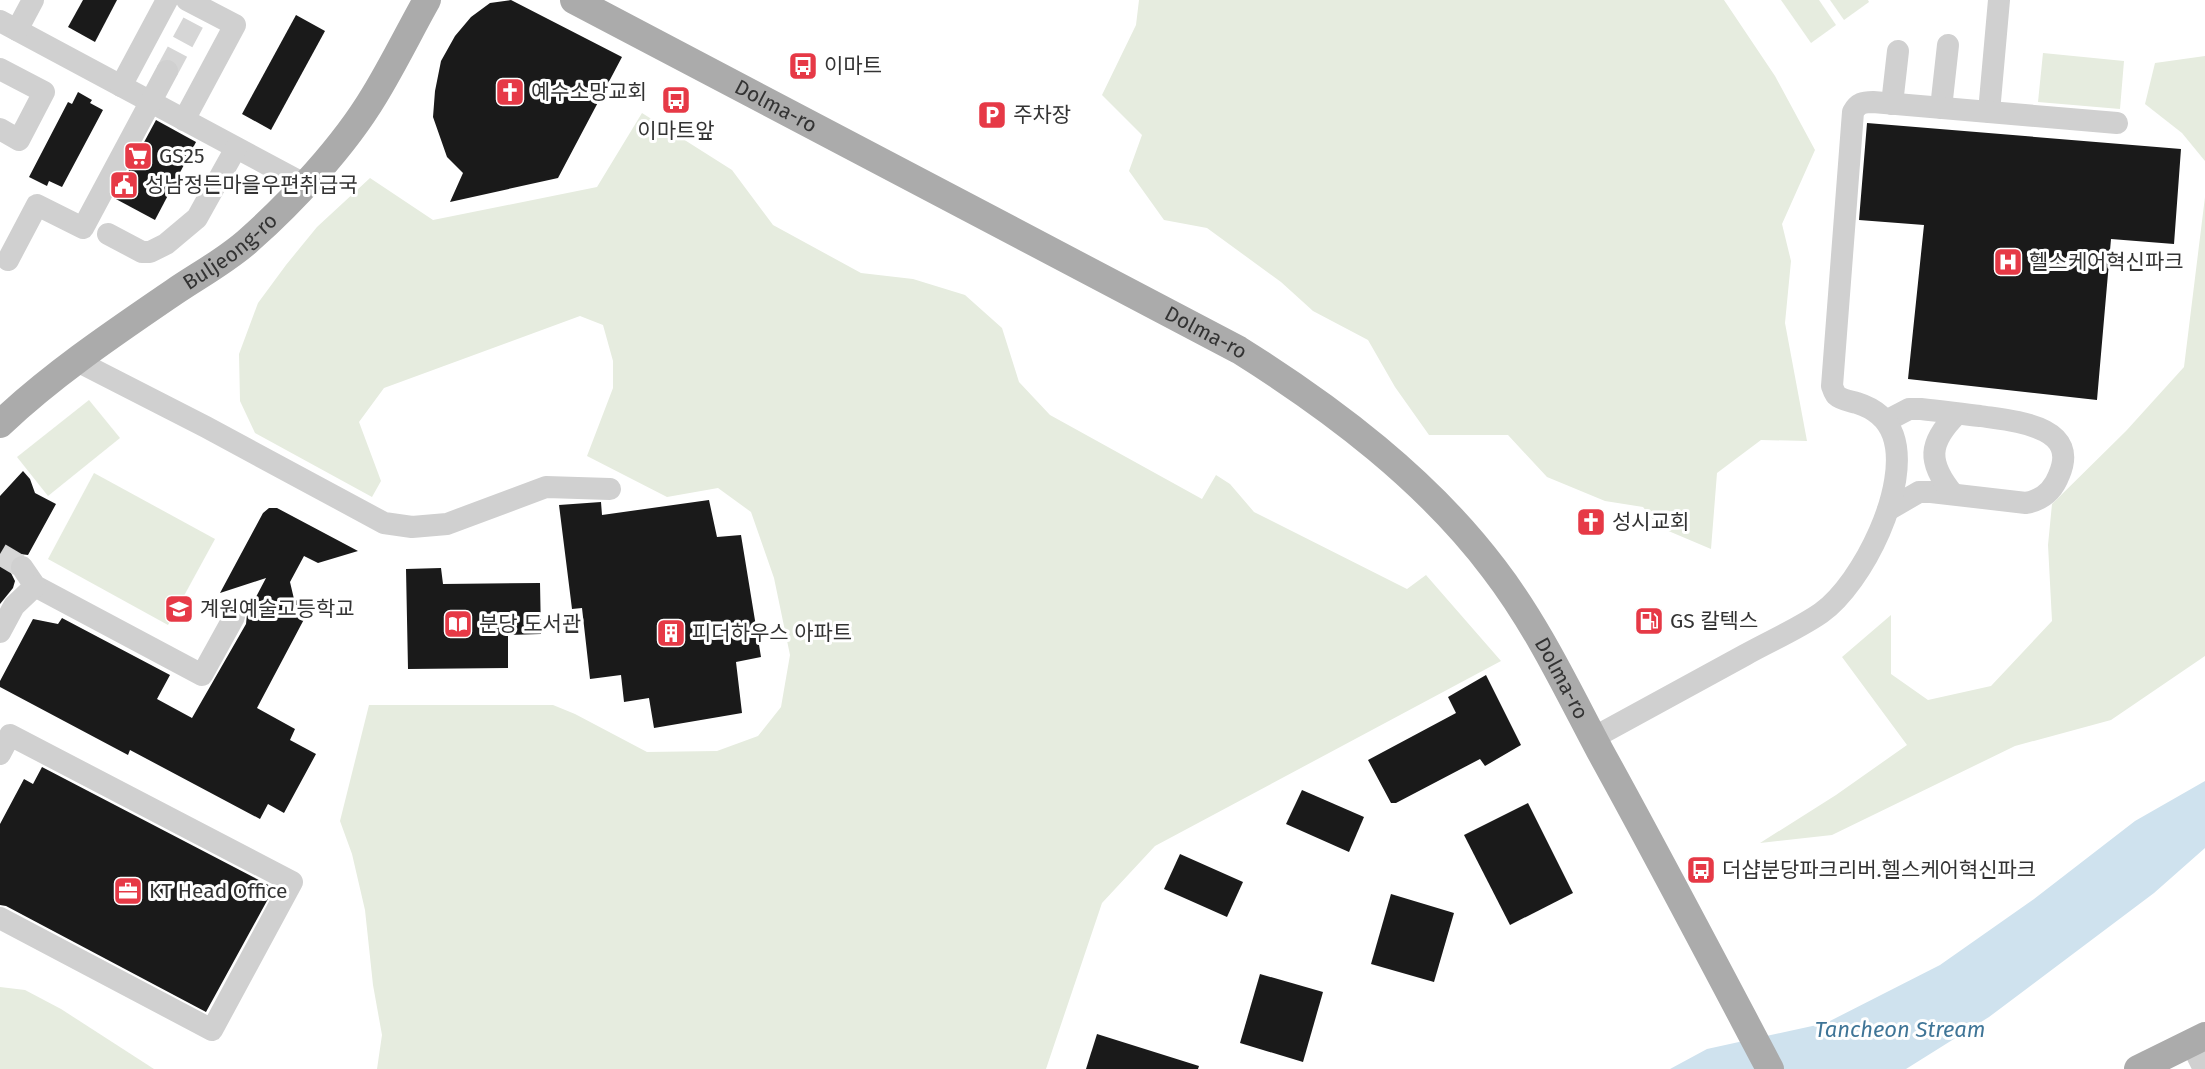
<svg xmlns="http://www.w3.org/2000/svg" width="2205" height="1069" font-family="'Fira Sans','Noto Sans KR',sans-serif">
<rect width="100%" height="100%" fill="#fff"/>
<g fill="#e6ecdf">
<polygon points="1139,0 1724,0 1775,76 1815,150 1782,224 1791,261 1785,323 1807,441 1761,440 1717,473 1711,549 1659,527 1643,507 1605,501 1547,477 1508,435 1429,435 1395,387 1368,340 1313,311 1281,282 1207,228 1164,220 1129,171 1142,135 1102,95 1136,25"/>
<polygon points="1781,0 1819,0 1836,25 1811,43"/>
<polygon points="1830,0 1868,0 1869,2 1844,20"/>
<polygon points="2043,53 2124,61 2120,109 2038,102"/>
<polygon points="2205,56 2205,161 2182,133 2145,104 2155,63"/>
<polygon points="642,113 732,170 773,225 861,273 913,279 965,295 1002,328 1019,382 1050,415 1202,499 1216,475 1230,484 1254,512 1407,589 1426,575 1501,661 1155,846 1102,903 1046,1069 377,1069 382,1035 373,985 365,910 352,854 340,821 369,705 553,705 575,714 647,752 717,751 758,736 781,707 790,655 774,578 751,512 718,488 667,497 587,456 613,388 613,361 603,325 580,316 384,388 359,422 381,481 372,497 255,433 240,401 239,354 258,303 286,265 317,227 370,178 433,220 597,187"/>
<polygon points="2205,197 2205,656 2111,720 2015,746 1832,835 1760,843 1836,795 1907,745 1842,657 1891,615 1891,674 1928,700 1991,686 2052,621 2048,545 2052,504 2126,431 2184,367"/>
<polygon points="89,400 120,438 48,496 17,457"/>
<polygon points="94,473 215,539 168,625 48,559"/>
<polygon points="0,987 25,990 61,1009 154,1069 0,1069"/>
</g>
<polygon fill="#cfe2ee" points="2205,781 2205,848 2154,893 1989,1017 1906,1069 1670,1069 1707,1049 1826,1023 1940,965 2034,899 2135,821"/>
<g fill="#1a1a1a">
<polygon points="83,0 117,0 95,42 68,27"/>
<polygon points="511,0 622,57 558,178 450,202 463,173 447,157 433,117 435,91 441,61 455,36 471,17 490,3"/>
<polygon points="296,15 325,31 271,130 242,114"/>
<polygon points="78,92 92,100 90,103 103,110 62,187 49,181 47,186 29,177 68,102 72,104"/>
<polygon points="156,120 196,142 155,220 114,198"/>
<polygon points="1867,123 2181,149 2174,244 2111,239 2097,400 1908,379 1924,225 1859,220"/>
<polygon points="23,471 30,479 35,493 56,504 28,555 20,554 10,561 9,569 15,581 13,588 0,604 0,496"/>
<polygon points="709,500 717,537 741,535 761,657 736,662 742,713 654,728 649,698 624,702 621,675 590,679 582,608 572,609 559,505 601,502 602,515"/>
<polygon points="269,508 277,508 358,551 318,563 304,556 290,582 294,599 310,608 257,708 295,729 290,740 316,754 284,813 268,804 260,819 130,750 128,755 0,687 0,681 33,619 58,624 62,618 170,675 157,699 192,718 246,624 247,614 266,578 220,593 263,513"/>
<polygon points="441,568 443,584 540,583 541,634 508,635 508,668 408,669 406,569"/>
<polygon points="1486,675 1521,745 1485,766 1480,759 1396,803 1391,803 1368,760 1456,713 1448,697"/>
<polygon points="42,767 274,888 206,1012 6,906 0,905 0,824 24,779 33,784"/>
<polygon points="1302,790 1364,817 1349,852 1286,824"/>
<polygon points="1528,803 1573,893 1510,925 1464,835"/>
<polygon points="1180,854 1243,882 1227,917 1164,889"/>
<polygon points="1391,894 1454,913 1434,982 1371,964"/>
<polygon points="1260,974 1323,992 1303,1062 1240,1043"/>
<polygon points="1097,1034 1199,1066 1198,1069 1086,1069"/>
</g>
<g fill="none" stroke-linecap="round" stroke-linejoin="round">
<g stroke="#d6d6d6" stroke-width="22" stroke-dasharray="22 11" stroke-linecap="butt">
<polyline points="167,71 194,21"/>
<polyline points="0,554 22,567"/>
</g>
<g stroke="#d0d0d0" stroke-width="22">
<polyline points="0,21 304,184"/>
<polyline points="17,30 33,0"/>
<polyline points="0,69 44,92 19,140 0,129"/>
<polyline points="121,86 167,0"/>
<polyline points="1892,104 1898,51"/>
<polyline points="1941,108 1948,45"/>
<polyline points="1989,112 1999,0"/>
<polyline points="184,120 235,25 187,0"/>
<polyline points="108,234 142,252 150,252 166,244 197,218 236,148"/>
<polyline points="8,260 37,205 83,228 167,71"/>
<polyline points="77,361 206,427 384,523 412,527 447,524 546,487 610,489"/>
<path d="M1886,421L1909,409H1921C1941,411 1961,414 1980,416C2012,421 2081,425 2059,475C2053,491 2042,500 2026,503L1931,492H1919L1888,510"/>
<path d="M1953,494C1927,462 1928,443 1957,414"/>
<polyline points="22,567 35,586 202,675 234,617"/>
<polyline points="0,632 14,606 35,586"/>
<path d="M1593,738C1644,710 1695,682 1745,655C1770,641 1798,629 1821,613C1863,583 1911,485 1893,435C1887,418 1873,408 1857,403C1850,401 1841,400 1836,395C1834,392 1833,389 1832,386L1853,112C1858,103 1863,102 1873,102L2117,123"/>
<polyline points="0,754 10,735 292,882 212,1030 0,918"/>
<polyline points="2191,1043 2204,1069"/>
</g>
<g stroke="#ababab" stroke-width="28">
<path id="s1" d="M574,0L1239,350C1333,409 1427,480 1494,569C1537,625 1567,689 1600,751C1658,856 1714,963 1770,1069"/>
<path id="s2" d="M0,424C53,374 114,333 174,292C199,275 227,260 249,240C293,201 344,146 374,96C393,65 409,32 427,0"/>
<polyline points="2138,1069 2205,1036"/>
</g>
</g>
<defs>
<g id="bus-square" transform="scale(1.5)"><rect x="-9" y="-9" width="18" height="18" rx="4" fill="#e63946" stroke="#fff"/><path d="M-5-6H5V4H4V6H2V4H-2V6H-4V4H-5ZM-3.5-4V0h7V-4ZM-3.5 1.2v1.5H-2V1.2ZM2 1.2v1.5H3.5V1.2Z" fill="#fff"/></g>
<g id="church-square" transform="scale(1.5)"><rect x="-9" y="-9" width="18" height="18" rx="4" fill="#e63946" stroke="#fff"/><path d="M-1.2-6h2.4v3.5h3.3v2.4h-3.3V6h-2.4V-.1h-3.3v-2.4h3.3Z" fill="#fff"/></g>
<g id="parking-square" transform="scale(1.5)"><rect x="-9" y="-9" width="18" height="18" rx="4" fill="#e63946" stroke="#fff"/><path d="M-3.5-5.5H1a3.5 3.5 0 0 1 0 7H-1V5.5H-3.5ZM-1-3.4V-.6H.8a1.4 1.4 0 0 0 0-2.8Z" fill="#fff"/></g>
<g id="supermarket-square" transform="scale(1.5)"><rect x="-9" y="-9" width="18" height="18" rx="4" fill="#e63946" stroke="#fff"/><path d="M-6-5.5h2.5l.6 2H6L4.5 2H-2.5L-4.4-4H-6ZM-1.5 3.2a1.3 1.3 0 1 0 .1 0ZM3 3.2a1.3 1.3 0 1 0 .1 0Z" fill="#fff"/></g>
<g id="civic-square" transform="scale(1.5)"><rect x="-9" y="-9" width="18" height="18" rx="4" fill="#e63946" stroke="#fff"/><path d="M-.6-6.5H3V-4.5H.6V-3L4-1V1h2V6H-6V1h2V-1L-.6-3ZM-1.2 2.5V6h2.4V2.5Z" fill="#fff"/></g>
<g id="hospital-square" transform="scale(1.5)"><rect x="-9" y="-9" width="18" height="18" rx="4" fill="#e63946" stroke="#fff"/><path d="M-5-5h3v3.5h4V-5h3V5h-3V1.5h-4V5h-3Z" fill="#fff"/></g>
<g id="school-square" transform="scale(1.5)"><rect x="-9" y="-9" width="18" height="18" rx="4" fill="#e63946" stroke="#fff"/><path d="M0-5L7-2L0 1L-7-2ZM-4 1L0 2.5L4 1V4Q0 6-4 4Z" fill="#fff"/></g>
<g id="fuel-square" transform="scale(1.5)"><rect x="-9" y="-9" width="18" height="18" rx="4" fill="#e63946" stroke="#fff"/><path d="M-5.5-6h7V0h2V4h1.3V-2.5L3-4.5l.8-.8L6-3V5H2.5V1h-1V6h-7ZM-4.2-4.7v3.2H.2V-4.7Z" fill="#fff"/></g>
<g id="library-square" transform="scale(1.5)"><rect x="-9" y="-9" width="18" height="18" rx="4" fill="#e63946" stroke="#fff"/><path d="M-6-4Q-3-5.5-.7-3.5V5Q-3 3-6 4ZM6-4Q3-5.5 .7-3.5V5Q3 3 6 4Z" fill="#fff"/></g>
<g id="building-square" transform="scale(1.5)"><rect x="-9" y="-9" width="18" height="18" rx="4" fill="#e63946" stroke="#fff"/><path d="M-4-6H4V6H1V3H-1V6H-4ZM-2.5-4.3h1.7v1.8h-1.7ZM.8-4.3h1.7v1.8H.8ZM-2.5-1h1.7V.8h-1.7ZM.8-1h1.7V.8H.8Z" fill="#fff"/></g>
<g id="office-square" transform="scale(1.5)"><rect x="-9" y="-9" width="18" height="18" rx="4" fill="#e63946" stroke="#fff"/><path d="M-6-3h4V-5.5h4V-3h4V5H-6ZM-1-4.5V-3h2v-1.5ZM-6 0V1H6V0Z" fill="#fff"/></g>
</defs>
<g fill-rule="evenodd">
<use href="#bus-square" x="803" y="66"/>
<use href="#church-square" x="510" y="92"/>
<use href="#bus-square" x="676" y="100"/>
<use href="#parking-square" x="992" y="115"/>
<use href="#supermarket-square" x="138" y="156"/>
<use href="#civic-square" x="124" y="185"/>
<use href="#hospital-square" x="2008" y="262"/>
<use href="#church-square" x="1591" y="522"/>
<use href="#school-square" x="179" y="609"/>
<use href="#fuel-square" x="1649" y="621"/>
<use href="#library-square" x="458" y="624"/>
<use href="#building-square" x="671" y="633"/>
<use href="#bus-square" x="1701" y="870"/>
<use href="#office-square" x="128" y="891"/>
</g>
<g text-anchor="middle" stroke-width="6" stroke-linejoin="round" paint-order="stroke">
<g font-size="21" fill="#333" stroke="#fff" text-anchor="start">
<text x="824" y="73">이마트</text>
<text x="531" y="99">예수소망교회</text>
<text x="1013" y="122">주차장</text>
<text x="676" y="138" text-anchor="middle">이마트앞</text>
<text x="159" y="163">GS25</text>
<text x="145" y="192">성남정든마을우편취급국</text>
<text x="2029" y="269">헬스케어혁신파크</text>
<text x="1612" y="529">성시교회</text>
<text x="200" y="616">계원예술고등학교</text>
<text x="1670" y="628">GS 칼텍스</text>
<text x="479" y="631">분당 도서관</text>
<text x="692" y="640">피더하우스 아파트</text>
<text x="1722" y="877">더샵분당파크리버.헬스케어혁신파크</text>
<text x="149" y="898">KT Head Office</text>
</g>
<g font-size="21" fill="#333" stroke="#fff">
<text dy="7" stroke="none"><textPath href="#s1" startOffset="228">Dolma-ro</textPath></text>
<text dy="7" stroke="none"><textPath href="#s2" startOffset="288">Buljeong-ro</textPath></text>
<text dy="7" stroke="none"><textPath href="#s1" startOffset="714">Dolma-ro</textPath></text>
<text dy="7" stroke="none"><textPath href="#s1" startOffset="1218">Dolma-ro</textPath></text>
</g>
<g font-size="22" font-style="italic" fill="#3f7597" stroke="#fff">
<text x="1900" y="1037">Tancheon Stream</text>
</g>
</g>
</svg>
